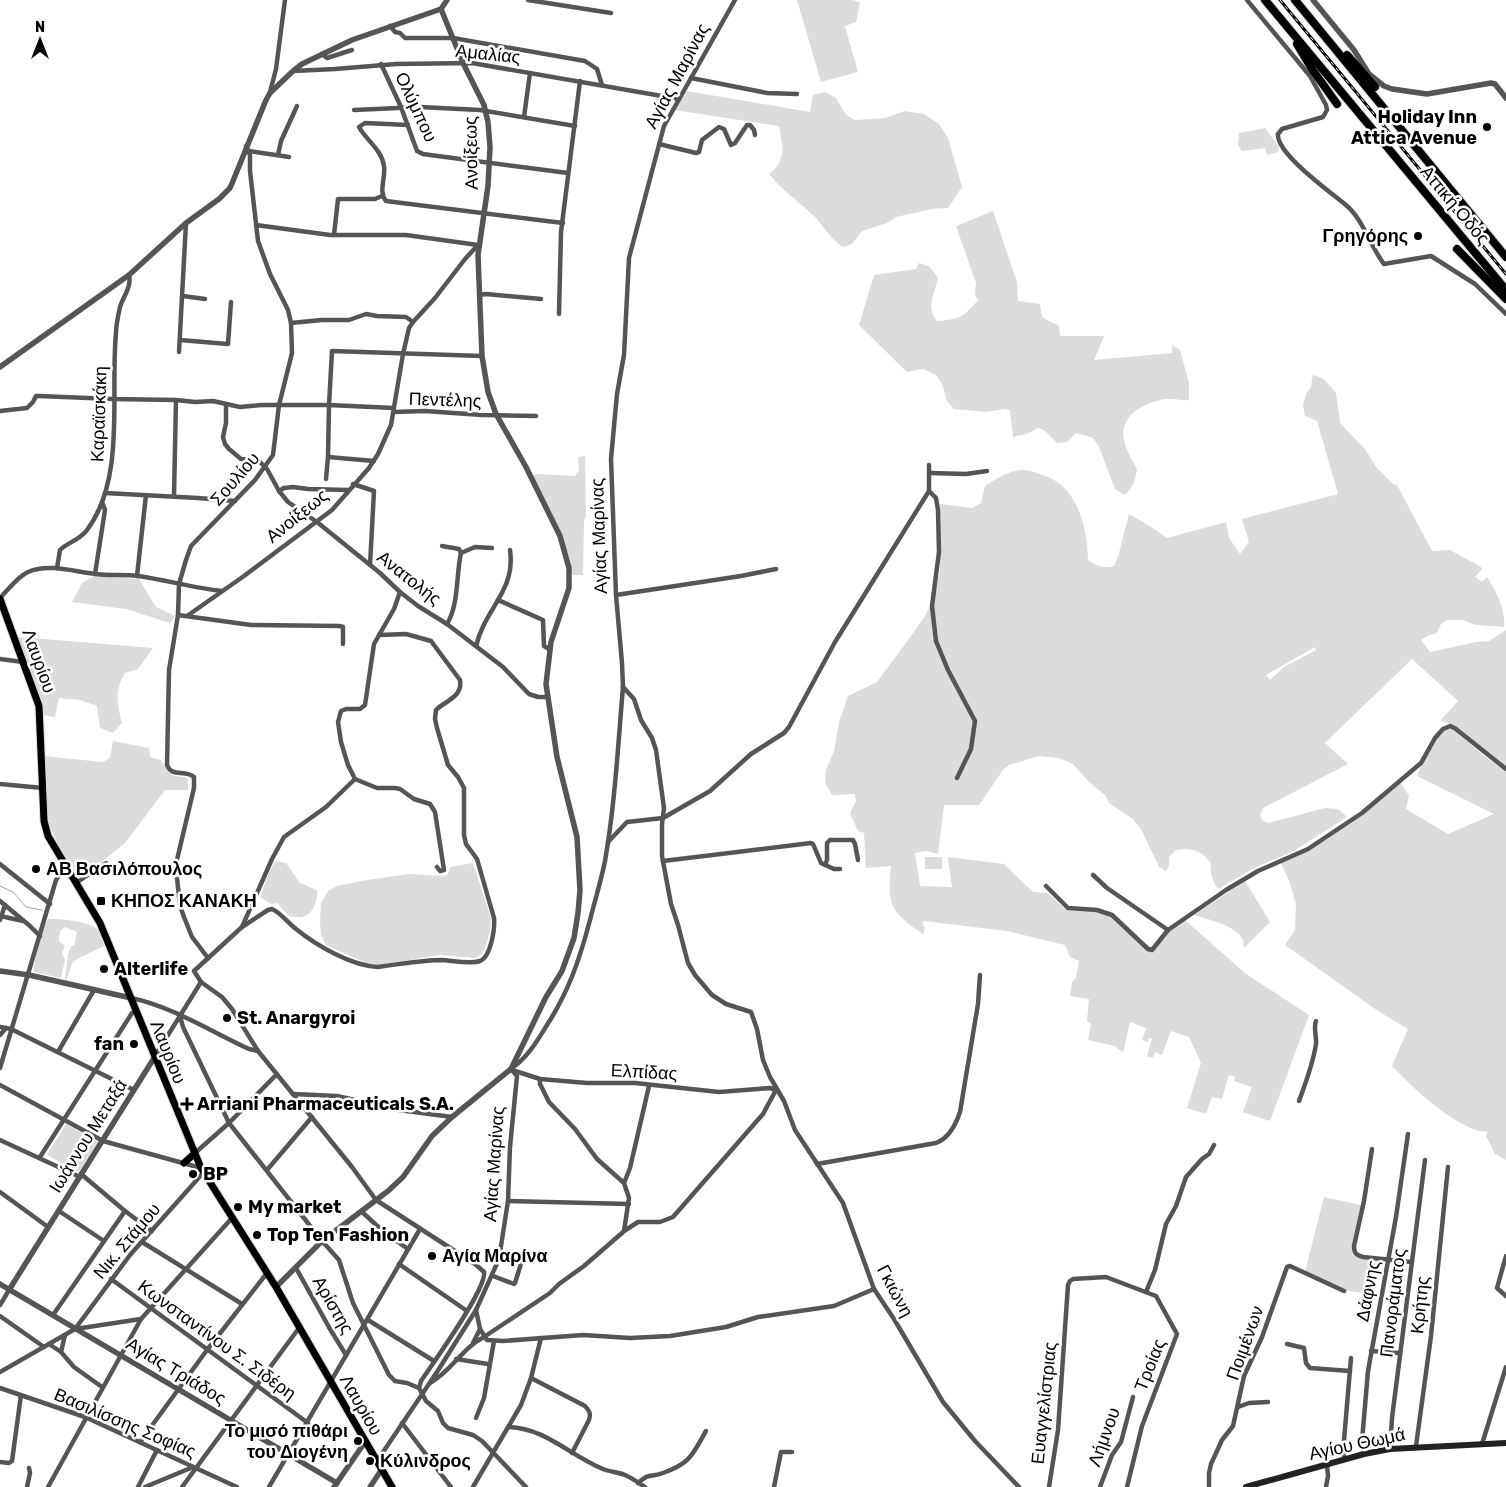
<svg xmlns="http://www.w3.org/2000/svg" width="1506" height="1487" font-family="Rubik,sans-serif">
<rect width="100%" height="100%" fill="#fff"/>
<g fill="#dcdcdc" fill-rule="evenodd">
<polygon points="797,0 852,0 860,2 856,22 845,26 858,72 821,82"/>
<path d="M687,91L810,112L813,95L825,92L836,98L846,115L855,120L885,118L905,111L924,114L939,124L948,138L962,187L948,208L932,209L896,217L887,223L862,231L852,244L843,247C827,236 825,227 813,215C798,201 782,190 769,174C787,160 783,147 779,126L674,110Z"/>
<polygon points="1265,128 1279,147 1278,152 1267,155 1265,148 1242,151 1238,145 1239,133"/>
<path d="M993,211L1017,282L1018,301L1040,304L1042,317L1059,326L1060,336H1104L1094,360L1172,353V345L1180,350L1189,383V400C1181,401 1174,398 1166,399C1145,402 1119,415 1124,440C1126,451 1132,459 1137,469C1135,479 1134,488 1124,495L1115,489L1099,447L1093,438L1076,433L1067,442L1057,443L1044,430L1038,428L1027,434L1013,437L1010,410L1005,409L986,412L954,409L947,401L942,384L936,375L923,369L907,372L859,325L874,275L916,269L919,263L930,267L938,278C935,293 925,307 937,321C960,319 963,318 978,300L975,295L976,283L956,226Z"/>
<path d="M1313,373L1314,375L1324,379L1336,393L1340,423L1365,449L1376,467L1394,485H1397L1432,551L1450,550L1481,567L1482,569L1475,577L1482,582L1487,577C1496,591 1506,610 1504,627L1475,625L1463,620H1447L1441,624L1437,633L1427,636L1421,640L1430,652L1476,642L1489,641L1506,630V767L1460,729L1441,720L1458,701L1412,659L1325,743L1348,764L1263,808L1260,815L1262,820L1268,823L1325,808L1338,809L1347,817L1292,852L1256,867L1218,889C1212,880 1210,874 1211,863C1201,850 1192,848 1176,850L1169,857V866L1166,871L1159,867L1142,831L1133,819L1109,803L1106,796L1089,782L1073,764L1059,758L1039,756L1009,765L1003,770L979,805H944L938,854L926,851L915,853L920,886L952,887L948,857L1004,864L1033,892L1048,893L1064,908L1074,911L1097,912L1112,917L1153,951L1168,932L1185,920L1246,974L1309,1015L1270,1121L1243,1112L1252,1087L1234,1081L1235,1077L1229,1075L1222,1099L1212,1097L1206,1114L1187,1108L1201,1063L1189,1037L1171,1031L1162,1055L1155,1052L1153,1058L1147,1056L1152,1039L1149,1038L1148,1042L1142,1040L1146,1028L1130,1022L1123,1053L1115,1046L1088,1040L1091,1024L1087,1021L1089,999L1070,996L1072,982L1076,978L1079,961L1070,957L1065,945L1007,931L924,921L922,923L925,928L923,934C890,912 887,904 891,866L866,868L864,833L858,831L850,813L856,801L855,794L832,795L825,783L826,770L834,751L839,722L848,696L877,682L911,636L925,616L934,597L940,570L941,542L940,504L972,508L981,503L985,486C996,479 1007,472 1020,470C1026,469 1033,472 1039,474C1077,483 1087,525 1088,560C1096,566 1104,569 1114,566L1118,557L1129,514L1153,528L1167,538L1226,522L1229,538L1240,554L1249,542L1242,519L1338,494L1317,421L1305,416L1303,405L1306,394L1311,387ZM1315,647L1316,650L1284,667L1270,680L1266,675Z"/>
<polygon points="585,456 586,518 584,520 583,575 572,575 571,568 533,476 537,474 575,476 579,471 578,457"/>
<polygon points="94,576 139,579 156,607 175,616 170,623 126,609 72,602 82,583"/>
<path d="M19,637L153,648L138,669L125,673C114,692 117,702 122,723L113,733L100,728L97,706L80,700L59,698L55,717L42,715L16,639Z"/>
<path d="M1448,728L1457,732L1482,754L1506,772V1160L1495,1154L1486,1136L1488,1132C1483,1131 1477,1131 1473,1129C1444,1117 1413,1088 1392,1066L1408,1029L1378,1011L1285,945L1295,930L1296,904L1290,883L1281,863C1325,846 1363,812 1400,782L1409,796L1406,809L1448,834L1494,814L1417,776C1424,760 1432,736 1448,728Z"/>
<path d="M113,741L149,748L150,757L161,760C168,773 171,777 186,777L188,781V790H165L125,843L99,864L78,877L59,848L48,822L43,756L103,762L110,758Z"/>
<rect x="925" y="857" width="17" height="12"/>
<path d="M275,861L286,863L300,883L317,890C318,901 314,914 302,917C298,918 293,916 289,916L277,903L271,904L260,897L268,875Z"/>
<polygon points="473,863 491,918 490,932 485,948 482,954 475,958 440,955 379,965 368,964 326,945 321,935 320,922 321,903 328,891 337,886 361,881 408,874 445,876 448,874 450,867"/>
<path d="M1245,881L1270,922L1244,948C1243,945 1244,942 1243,940C1238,926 1207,919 1194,915Z"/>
<path d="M48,919C58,918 88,922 96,928C101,933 103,940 104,946L73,961L66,981L65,978L68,954L71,946H74L77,932L65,927L60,931L59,941L65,946C62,952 61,954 65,959L61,978L34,972C34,960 41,929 48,919Z"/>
<polygon points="66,1124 98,1142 79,1172 47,1155"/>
<polygon points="1324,1197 1361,1205 1352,1248 1353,1254 1357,1257 1377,1261 1369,1294 1343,1290 1305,1272"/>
</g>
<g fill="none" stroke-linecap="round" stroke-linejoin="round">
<polyline stroke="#a3a3a3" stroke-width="1" points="0,886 13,892 26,907 42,910"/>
<g stroke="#dbdbdb" stroke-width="9">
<g id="primary">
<polyline points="0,599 39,706 44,821 48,836 100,923 201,1168 276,1287 392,1487"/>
<polyline points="184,1163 194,1154"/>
</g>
</g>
<g stroke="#dbdbdb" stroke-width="10">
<g id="motorway">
<polyline points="1265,0 1506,290"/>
<polyline points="1295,0 1506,257"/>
<polyline points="1297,44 1312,69 1337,104"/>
<polyline points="1347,55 1375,87"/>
<polyline points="1457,249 1506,299"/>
</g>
</g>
<g stroke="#555" stroke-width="4.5">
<polyline points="528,0 611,13"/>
<path d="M1247,0L1310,76L1326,105L1327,110L1323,117L1282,129L1278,134C1276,154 1332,193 1347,206C1364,221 1370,246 1384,264L1431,256L1475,284L1506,314"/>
<polyline points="390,26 395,32 400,33 405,38 453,38 585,61 597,69 602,85"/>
<polyline points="322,54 327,58 352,50"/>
<polyline points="381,64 401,107 417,151 423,154 430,155 568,173"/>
<polyline points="293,71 335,69 396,64 472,63 679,99"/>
<polyline points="691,78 767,93 797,94"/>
<polyline points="270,92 276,69 285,0"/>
<polyline points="354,110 420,107 480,110 575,126"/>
<polyline points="524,117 530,73"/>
<path d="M408,125L365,123L359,127C366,140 382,150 384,166C386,178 378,191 386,201L563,223"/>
<polyline points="659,144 696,153 699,152 702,140 719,127 724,129 731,145 735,143 747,125 750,125 754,130 755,135"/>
<polyline points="249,151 289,157"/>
<polyline points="278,155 281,141 297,106"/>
<polyline points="256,225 330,235 406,235 478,245"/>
<polyline points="334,235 338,199 375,199 382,196"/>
<polyline points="479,295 486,294 541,299"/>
<polyline points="183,296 205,299"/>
<polyline points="559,314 561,232 580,81"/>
<polyline points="291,323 322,320 349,320 366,314 377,316 406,317 413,322"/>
<polyline points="180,340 228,344 231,302"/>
<polyline points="179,352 186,223"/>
<polyline points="226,404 226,423 223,437 225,444 229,449 241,459 255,460 260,462 267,469 279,491 288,502 317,522 380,573 400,592 418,606 447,624 503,667 529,694 538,697 547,697"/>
<polyline points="0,411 27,408 33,402 36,396 39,396 113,399 176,400 195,402 213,401 240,407 261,405 329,405 332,351 482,356"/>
<polyline points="394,412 425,411 482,415 536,416"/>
<polyline points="328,457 329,405 394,408"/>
<polyline points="930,473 966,474 987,471"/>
<polyline points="326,479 328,457 374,461"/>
<polyline points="353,484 374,491 370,565"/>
<polyline points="279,491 284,488 293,487 308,489 349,490"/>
<polyline points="929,491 936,498 938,510 939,552 932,606 936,641 948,670 975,721 971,749 957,778"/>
<polyline points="105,493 198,498 235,501"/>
<polyline points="174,496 176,400"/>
<polyline points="442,546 459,549 461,553"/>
<path d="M57,568L60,550C68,542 80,540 87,530C126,478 110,394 116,333C116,325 118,316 120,307C123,297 132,286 129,275"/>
<polyline points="95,574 105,510 102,502"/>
<polyline points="137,576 146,495"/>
<polyline points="400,592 394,609 374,644 365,705 360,709 346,709 341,711 338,722 341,742 348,765 355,779 377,788 395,788 400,789 414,799 430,804 435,812 444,870 440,871 437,867"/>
<polyline points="616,595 741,576 776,569"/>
<path d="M0,598C8,590 17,577 28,572C50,563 74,572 96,574C110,576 124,574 138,576C166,580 194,588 222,591"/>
<polyline points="498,600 543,620 544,646 549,649"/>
<polyline points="178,615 251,625 340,626 343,627 343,644"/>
<polyline points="187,616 244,576 332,510 369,468 378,454 391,425 403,354 409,328 413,322 435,298 465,259 478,245"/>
<path d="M447,624C459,604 456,575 461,553L475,547L492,548"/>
<path d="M476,646C485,608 516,591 510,550"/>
<polyline points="0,659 23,662"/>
<polyline points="623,687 634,699 641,720 652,738 656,750 664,808 662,824 662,856 671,904 678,925 688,963 695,975 712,995 726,1004 751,1012 757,1029 763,1060 770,1077 784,1101 795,1130 843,1203 874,1289 894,1319 943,1402 975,1441 1019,1487"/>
<path d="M355,779L326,807L284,837L272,859L242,927L194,971L201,982L222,997L232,1009L258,1051L352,1167L376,1200L475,1264L484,1272C487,1289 433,1363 421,1381L419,1388"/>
<polyline points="0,784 43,788"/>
<polyline points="608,842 627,822 663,818 710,791 751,754 784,733 789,727 835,642 929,491 929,465"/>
<polyline points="663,861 811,843 813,844 821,863 834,869 840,869"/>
<polyline points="0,864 50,904"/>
<polyline points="825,865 827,860 827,843 830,840 853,840 855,844 858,860"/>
<polyline points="1093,875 1107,888 1168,930"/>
<polyline points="76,883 106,863"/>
<polyline points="1046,886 1068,908 1097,910 1112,915 1148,949 1152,950 1168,930 1226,890 1258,871 1308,849 1362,813 1421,763 1435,738 1443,729 1450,726 1456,729 1506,769"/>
<polyline points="0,901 30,926 40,936"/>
<polyline points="0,916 23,921"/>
<polyline points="0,920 5,905"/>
<path d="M242,927L268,910L272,909C281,913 288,923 296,929C317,946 352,966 378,967C398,964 420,961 440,960C452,960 468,965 480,961C491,957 495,928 494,918L477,859L466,844L464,835V788L458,777L448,765L437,728L435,719L436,710C445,701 463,697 460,680L431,641L406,634L379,635"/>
<path d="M208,958L192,937L184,917L180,906L177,878L176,864L194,788V777C185,769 172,778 167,765L169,670L178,615L179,584L186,560L191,546L255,480L273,455L279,405L292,353L291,323L288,310L270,274L258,241L250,171V155L246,146"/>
<path d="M131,998C171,1006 212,1032 249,1049L258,1051"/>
<polyline points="180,1016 183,1027 229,1123 322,1241 339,1260 353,1303 389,1375 395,1381 407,1383 419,1388 426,1401 438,1411 443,1423 448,1428 473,1435 482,1441 526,1487"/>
<polyline points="0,1027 11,1029 134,1090"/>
<polyline points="0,1035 6,1028"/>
<polyline points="58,1052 94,990"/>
<polyline points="155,1056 201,982"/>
<polyline points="0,1068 56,880 58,877 67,869"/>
<path d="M512,1068C528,1057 537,1041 547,1025C569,991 580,958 590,920C595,900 601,881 605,861C615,804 618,745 623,687L622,663L616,595L611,459L617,394L624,355L629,258L664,126L735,0"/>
<polyline points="512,1070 540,1079 587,1083 635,1083 719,1092 770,1088 776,1090"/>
<polyline points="0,1085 103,1141 201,1168"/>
<polyline points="293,1094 337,1096 399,1110 452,1117"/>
<path d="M1299,1101C1306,1082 1313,1064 1316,1044C1317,1036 1313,1029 1316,1021"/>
<polyline points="0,1140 80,1177"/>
<path d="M1372,1149L1364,1201L1354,1246C1354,1253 1356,1255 1363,1257L1411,1262"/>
<polyline points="195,1153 229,1123 277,1074"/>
<polyline points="40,1157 132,1013 136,1011"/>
<path d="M817,1164L936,1143C949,1138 956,1124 960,1112L978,1004L980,975"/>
<polyline points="267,1170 312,1117"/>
<polyline points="81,1174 125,1211 152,1231"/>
<polyline points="624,1183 630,1168 649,1086"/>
<polyline points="0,1192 48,1227"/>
<polyline points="508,1201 629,1204"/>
<polyline points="59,1211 104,1241"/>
<polyline points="361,1211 385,1233 408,1249"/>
<polyline points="624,1231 638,1222 660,1222 673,1217 763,1114 776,1090"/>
<polyline points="142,1242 242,1304"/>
<polyline points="1506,1256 1497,1288 1506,1296"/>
<polyline points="399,1264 467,1311"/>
<polyline points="296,1268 330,1329 346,1355"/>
<polyline points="493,1276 514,1284 515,1283 525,1251"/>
<polyline points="111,1279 308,1423"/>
<polyline points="1146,1292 1155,1270 1166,1224 1176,1206 1186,1177 1202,1159 1209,1154 1214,1145"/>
<polyline points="0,1305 9,1290"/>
<polyline points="476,1310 480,1329 487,1340 503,1341 583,1335 630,1338 670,1336 726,1327 758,1317 834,1306 874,1289"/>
<polyline points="53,1315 125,1211"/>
<polyline points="0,1316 44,1347"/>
<polyline points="368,1320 434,1361"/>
<polyline points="75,1329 130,1255 203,1173"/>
<polyline points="473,1343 480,1329"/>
<polyline points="49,1344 61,1352 74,1367 102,1387"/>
<polyline points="1287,1344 1304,1348 1306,1363 1310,1368 1350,1371"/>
<polyline points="1371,1351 1400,1353"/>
<polyline points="61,1352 65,1335"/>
<polyline points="456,1359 488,1364"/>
<polyline points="0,1372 75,1329 141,1319"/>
<path d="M531,1378L585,1406C590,1411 591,1414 589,1420L572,1453"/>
<path d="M430,1383C452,1371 461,1349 484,1337L550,1293L559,1284L584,1266L622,1233L624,1231L629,1198L624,1183L597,1159L575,1129L549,1102L540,1084V1079"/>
<polyline points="0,1388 85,1417 237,1487"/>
<polyline points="1238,1407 1249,1403 1268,1402"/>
<polyline points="476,1418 484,1398 494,1341"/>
<polyline points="402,1423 451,1487"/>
<path d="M509,1427C545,1428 571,1456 603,1469C610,1472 618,1472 625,1475C632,1478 639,1483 645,1487"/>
<polyline points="140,1442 207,1350 267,1273"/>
<polyline points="1482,1444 1506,1367"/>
<polyline points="1416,1446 1431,1336 1448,1167"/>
<polyline points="1390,1449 1392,1418 1425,1160"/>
<polyline points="1364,1454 1362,1441 1368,1371 1396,1217 1408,1134"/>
<polyline points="1345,1459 1343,1452 1351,1358"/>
<polyline points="377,1461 437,1372 476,1310 499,1259 508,1201 510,1147 517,1076 511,1069"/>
<polyline points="0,1462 9,1463 12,1461 21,1395"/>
<path d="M638,1483C651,1472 649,1478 663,1473C691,1463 692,1455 706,1431"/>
<polyline points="27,1487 30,1473 29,1468"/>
<polyline points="48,1487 141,1319 232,1218"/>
<polyline points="138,1487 157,1450"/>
<polyline points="145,1487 193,1467"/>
<polyline points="182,1487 299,1328"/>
<polyline points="269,1487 420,1229"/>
<polyline points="473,1487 521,1405 531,1378 541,1338"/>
<polyline points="774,1487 781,1452 792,1452"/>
<polyline points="1049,1487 1058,1430 1068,1285 1070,1281 1073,1279 1106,1277 1156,1296 1177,1334 1142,1426 1127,1487"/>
<polyline points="1100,1487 1112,1455 1121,1442 1133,1397"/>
<polyline points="1209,1487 1209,1473 1211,1464 1222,1440 1233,1426 1244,1376 1262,1337 1287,1267 1290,1266 1344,1291"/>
<polyline points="1326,1487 1328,1476 1327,1465"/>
</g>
<g stroke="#555" stroke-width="5.5">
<polyline points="1313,0 1354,50 1369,74 1384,86 1392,89 1427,94 1491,83 1495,84 1506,98"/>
<polyline points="0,367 129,275 186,223 219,199 230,188 233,181 266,100 270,93 293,71 302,64 352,40 441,9 447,0"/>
<polyline points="0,971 29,975 131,998"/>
<polyline points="0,1284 337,1483"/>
<polyline points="276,1287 322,1241 388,1191 403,1177 432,1136 452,1117 511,1069 546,997 562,971 574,938 578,913 580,890 577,837 557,757 546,684 551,642 569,588 569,568 560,536 526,467 496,414 488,392 482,356 478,255 488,186 490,147 488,122 484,105 463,63 441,9"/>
<polyline points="9,1290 154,1058"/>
<polyline points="334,1487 365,1442"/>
<polyline points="370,1487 382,1469"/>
</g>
<polyline stroke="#222" stroke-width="6" points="1246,1487 1364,1454 1390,1449 1506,1443"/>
<use href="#primary" stroke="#000" stroke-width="7"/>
<use href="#motorway" stroke="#000" stroke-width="8"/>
<g stroke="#000" stroke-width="3">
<polyline id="rail" points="1280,0 1506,274"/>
</g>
<use href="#rail" stroke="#fff" stroke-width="1" stroke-dasharray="4" stroke-linecap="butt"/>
</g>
<g fill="#000" stroke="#fff" stroke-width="2">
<circle cx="1487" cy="127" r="5"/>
<circle cx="1418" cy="236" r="5"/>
<circle cx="36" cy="869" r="5"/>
<rect x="96" y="896" width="10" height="10" rx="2.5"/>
<circle cx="104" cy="969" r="5"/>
<circle cx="227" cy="1018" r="5"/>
<circle cx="134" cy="1044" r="5"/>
<path d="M184.5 1096.5h5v5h5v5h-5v5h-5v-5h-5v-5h5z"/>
<circle cx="193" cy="1174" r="5"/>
<circle cx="238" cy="1207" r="5"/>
<circle cx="257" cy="1235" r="5"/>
<circle cx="432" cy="1256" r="5"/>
<circle cx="358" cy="1441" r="5"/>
<circle cx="370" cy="1461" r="5"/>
</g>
<g text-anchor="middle" stroke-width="5" stroke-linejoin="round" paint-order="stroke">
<g font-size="18" fill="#000" stroke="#fff">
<text transform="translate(488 54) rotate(6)" y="6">Αμαλίας</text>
<text transform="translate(677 76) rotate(-62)" y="6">Αγίας Μαρίνας</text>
<text transform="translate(416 107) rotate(65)" y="6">Ολύμπου</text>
<text transform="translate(471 153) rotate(-91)" y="6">Ανοίξεως</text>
<text transform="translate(1455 205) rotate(50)" y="6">Αττική Οδός</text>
<text transform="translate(445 400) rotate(2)" y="6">Πεντέλης</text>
<text transform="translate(99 414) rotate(-88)" y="6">Καραϊσκάκη</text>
<text transform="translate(235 479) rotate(-49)" y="6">Σουλίου</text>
<text transform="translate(297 516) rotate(-39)" y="6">Ανοίξεως</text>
<text transform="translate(599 536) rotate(-92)" y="6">Αγίας Μαρίνας</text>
<text transform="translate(409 578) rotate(38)" y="6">Ανατολής</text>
<text transform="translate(39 661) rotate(70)" y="6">Λαυρίου</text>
<text transform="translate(168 1052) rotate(68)" y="6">Λαυρίου</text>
<text transform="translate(644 1072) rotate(3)" y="6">Ελπίδας</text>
<text transform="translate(88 1136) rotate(-58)" y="6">Ιωάννου Μεταξά</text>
<text transform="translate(494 1164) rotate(-86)" y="6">Αγίας Μαρίνας</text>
<text transform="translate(127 1241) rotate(-50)" y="6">Νικ. Στάμου</text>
<text transform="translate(895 1291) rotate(62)" y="6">Γκιώνη</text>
<text transform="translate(1368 1291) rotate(-79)" y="6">Δάφνης</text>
<text transform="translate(1393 1303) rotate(-83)" y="6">Πανοράματος</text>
<text transform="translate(333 1305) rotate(60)" y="6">Αρίστης</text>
<text transform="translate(1420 1305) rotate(-84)" y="6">Κρήτης</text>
<text transform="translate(217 1340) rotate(36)" y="6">Κωνσταντίνου Σ. Σιδέρη</text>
<text transform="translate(1245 1343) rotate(-70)" y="6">Ποιμένων</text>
<text transform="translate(1150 1365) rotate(-68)" y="6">Τροίας</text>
<text transform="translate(176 1371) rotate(31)" y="6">Αγίας Τριάδος</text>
<text transform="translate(1044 1403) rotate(-84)" y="6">Ευαγγελίστριας</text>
<text transform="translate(361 1405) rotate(60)" y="6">Λαυρίου</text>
<text transform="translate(125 1423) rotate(23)" y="6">Βασιλίσσης Σοφίας</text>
<text transform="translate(1104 1437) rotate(-70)" y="6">Λήμνου</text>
<text transform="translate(1357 1444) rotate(-12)" y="6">Αγίου Θωμά</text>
</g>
<g font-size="18" font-weight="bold" fill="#000" stroke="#fff" text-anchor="start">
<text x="1477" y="123" text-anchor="end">Holiday Inn<tspan x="1477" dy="21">Attica Avenue</tspan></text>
<text x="1408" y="242" text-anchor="end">Γρηγόρης</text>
<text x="46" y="875">ΑΒ Βασιλόπουλος</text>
<text x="111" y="907">ΚΗΠΟΣ ΚΑΝΑΚΗ</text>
<text x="114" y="975">Alterlife</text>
<text x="237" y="1024">St. Anargyroi</text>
<text x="124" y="1050" text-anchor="end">fan</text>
<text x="197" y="1110">Arriani Pharmaceuticals S.A.</text>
<text x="203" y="1180">BP</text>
<text x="248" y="1213">My market</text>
<text x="267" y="1241">Top Ten Fashion</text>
<text x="442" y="1262">Αγία Μαρίνα</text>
<text x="348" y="1437" text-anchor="end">Το μισό πιθάρι<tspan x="348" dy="21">του Διογένη</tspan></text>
<text x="380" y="1467">Κύλινδρος</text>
</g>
</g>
<g transform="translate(40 40)" stroke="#ffffff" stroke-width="4" paint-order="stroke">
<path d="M0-4L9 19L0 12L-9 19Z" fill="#000000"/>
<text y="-8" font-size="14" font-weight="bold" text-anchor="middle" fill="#000000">N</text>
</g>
</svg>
